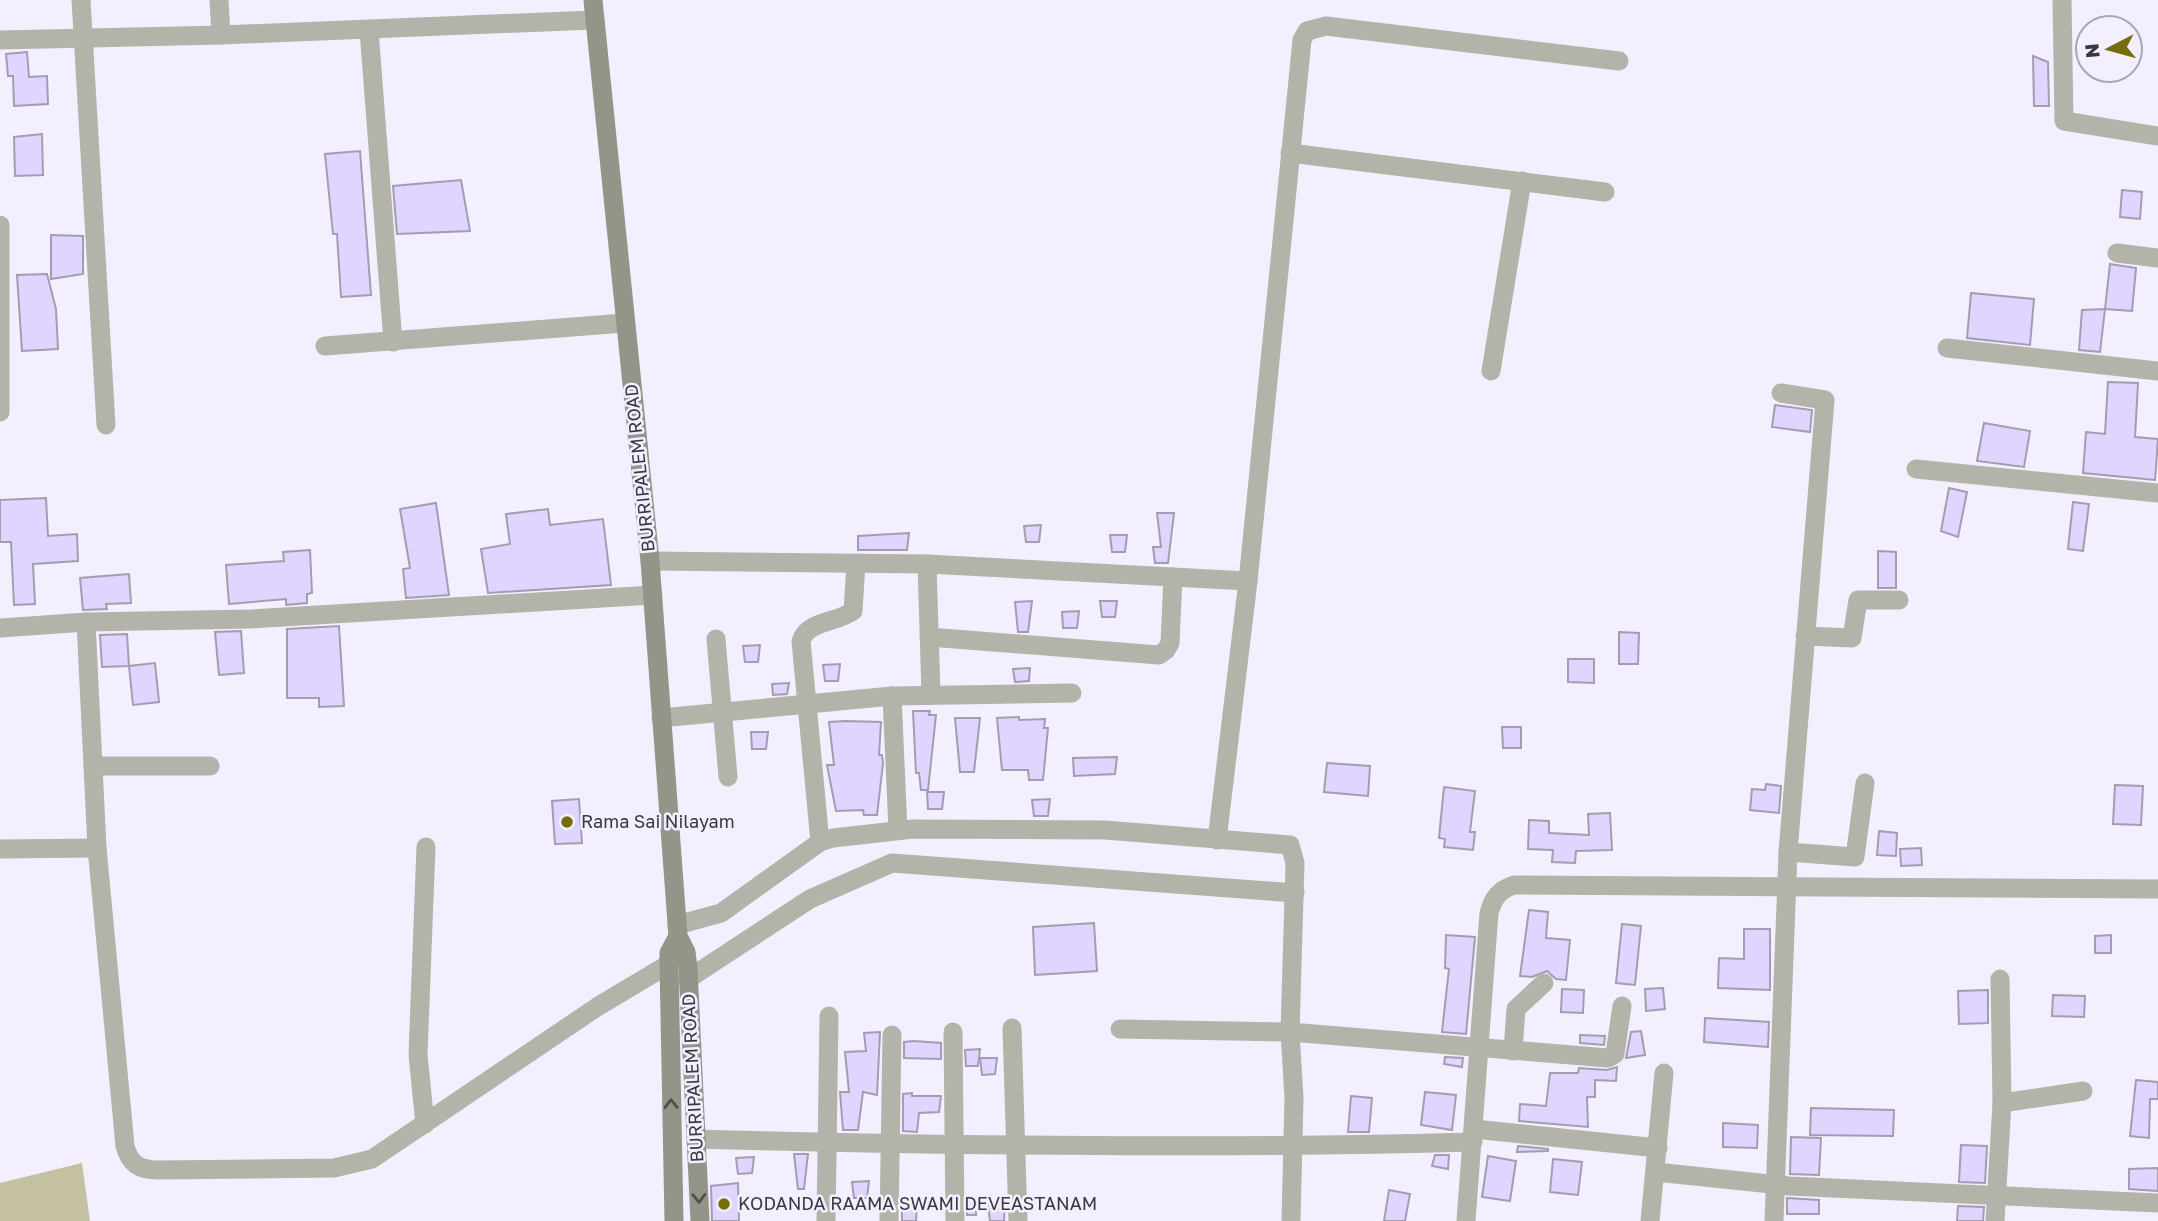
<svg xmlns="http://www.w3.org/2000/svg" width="2158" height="1221" font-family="'Golos Text',sans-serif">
<rect width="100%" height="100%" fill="#f3efff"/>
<polygon fill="#c4c1a2" points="82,1163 90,1221 0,1221 0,1183"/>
<g fill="#e0d5fe" stroke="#a29db0" stroke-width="2">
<polygon points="27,52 29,77 47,76 48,104 14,106 13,76 8,76 6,54"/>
<polygon points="2033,56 2048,62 2049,106 2034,106"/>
<polygon points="42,134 43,175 15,176 14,137"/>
<polygon points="360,151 371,295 341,297 337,234 333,234 325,154"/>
<polygon points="461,180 470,231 397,234 393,186"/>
<polygon points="2122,190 2142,192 2140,219 2120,217"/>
<polygon points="51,235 83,236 83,274 51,279"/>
<polygon points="2110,264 2136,268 2132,311 2105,309"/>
<polygon points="47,274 56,309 58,349 22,351 17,275"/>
<polygon points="1971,293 2034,299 2030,345 1967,338"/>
<polygon points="2105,309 2100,352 2079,350 2082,310"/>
<polygon points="2108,382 2138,383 2135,437 2158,439 2155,480 2083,473 2086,432 2105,434"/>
<polygon points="1775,405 1812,410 1810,432 1772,427"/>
<polygon points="1984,423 2030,431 2024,467 1977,461"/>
<polygon points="1949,488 1967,492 1958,537 1941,531"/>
<polygon points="46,498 48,536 77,534 78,561 33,564 35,604 14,605 11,542 0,542 0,500"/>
<polygon points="2073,502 2089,504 2083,551 2068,549"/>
<polygon points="436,503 449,595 406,598 403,569 410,568 400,509"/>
<polygon points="548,509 550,525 603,519 611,585 488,593 481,549 510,544 506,514"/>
<polygon points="1157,513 1174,513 1168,563 1155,563 1153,547 1161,547"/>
<polygon points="1041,525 1039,542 1026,542 1024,526"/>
<polygon points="909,533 907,550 858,550 858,536"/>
<polygon points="1110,535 1127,535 1125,552 1112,552"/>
<polygon points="310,550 312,593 307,594 307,603 286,605 286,599 229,604 226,565 284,561 283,552"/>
<polygon points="1878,551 1896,552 1896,588 1878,588"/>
<polygon points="129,574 131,603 106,604 107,609 83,610 80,578"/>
<polygon points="1032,601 1028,632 1018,632 1015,602"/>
<polygon points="1100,601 1117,601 1115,617 1102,617"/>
<polygon points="1079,611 1077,628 1063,628 1062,612"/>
<polygon points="339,626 344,706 319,707 319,698 287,698 287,629"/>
<polygon points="241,631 244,673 219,675 215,632"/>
<polygon points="1619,632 1639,633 1638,664 1619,664"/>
<polygon points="127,634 129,666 102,667 100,635"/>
<polygon points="760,645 758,662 745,662 743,646"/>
<polygon points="1568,659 1594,659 1594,683 1568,682"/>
<polygon points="155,663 159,702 133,705 129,666"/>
<polygon points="840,664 838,681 825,681 823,665"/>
<polygon points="1030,668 1029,681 1015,682 1013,669"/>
<polygon points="789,683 787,694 773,695 772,684"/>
<polygon points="913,711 930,711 929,715 936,715 928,790 921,790 919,773 916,773"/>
<polygon points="1019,717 1019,720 1045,719 1044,728 1048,728 1043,780 1029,780 1028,770 1002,770 997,718"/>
<polygon points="955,718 980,718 974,772 960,772"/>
<polygon points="846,721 881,722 879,755 882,755 883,763 877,815 864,815 863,810 836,811 827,765 834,765 829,722"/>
<polygon points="1502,727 1521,727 1521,748 1503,748"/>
<polygon points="751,732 768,732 766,749 752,749"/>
<polygon points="1117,757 1115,774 1074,776 1073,758"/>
<polygon points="1327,763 1370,766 1368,796 1324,792"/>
<polygon points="1766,784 1781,786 1779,813 1750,810 1752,789 1765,790"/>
<polygon points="2115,785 2143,786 2141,825 2113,824"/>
<polygon points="1444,787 1475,791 1470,832 1475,832 1473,850 1444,847 1445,839 1439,838"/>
<polygon points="927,792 944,792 942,809 928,809"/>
<polygon points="579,799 582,843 555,844 552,801"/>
<polygon points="1050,799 1048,816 1034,816 1032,800"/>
<polygon points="1610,813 1612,850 1576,851 1575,863 1552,862 1553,850 1528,849 1529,820 1549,821 1549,833 1589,835 1588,814"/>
<polygon points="1879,831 1897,833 1896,856 1877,855"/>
<polygon points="1921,848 1922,865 1901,866 1900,849"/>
<polygon points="1529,910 1548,912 1546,938 1570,940 1566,980 1556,979 1547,971 1532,977 1520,976"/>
<polygon points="1094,923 1097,971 1035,975 1033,927"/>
<polygon points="1622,924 1641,926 1635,985 1616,983"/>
<polygon points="1744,929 1770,929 1770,990 1718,988 1719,958 1744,959"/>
<polygon points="1446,935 1475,937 1466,1034 1442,1032 1449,969 1445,968"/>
<polygon points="2111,935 2111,953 2095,953 2095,936"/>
<polygon points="1663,988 1665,1009 1646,1011 1645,989"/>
<polygon points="1562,989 1584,990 1583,1013 1561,1012"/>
<polygon points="1988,990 1988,1023 1959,1024 1958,991"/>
<polygon points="2053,995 2085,996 2084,1017 2052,1016"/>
<polygon points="1705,1018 1769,1022 1768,1047 1704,1042"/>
<polygon points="1641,1031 1645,1055 1626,1058 1631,1032"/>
<polygon points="880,1032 877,1095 863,1092 858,1130 843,1130 840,1092 849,1092 845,1052 866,1051 864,1033"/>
<polygon points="1580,1035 1605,1036 1604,1045 1580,1043"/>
<polygon points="914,1041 941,1043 941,1059 904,1058 904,1042"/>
<polygon points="980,1049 978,1066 966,1066 965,1050"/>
<polygon points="1445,1057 1463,1058 1462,1067 1444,1064"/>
<polygon points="980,1058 997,1058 995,1074 982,1075"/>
<polygon points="1617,1067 1616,1081 1595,1080 1595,1097 1587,1097 1588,1127 1519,1121 1520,1104 1546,1106 1550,1073 1578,1073 1579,1068 1607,1070"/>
<polygon points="2136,1080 2158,1082 2158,1099 2150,1099 2149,1138 2130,1136"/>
<polygon points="1425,1092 1456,1095 1452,1130 1421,1125"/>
<polygon points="912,1093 912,1096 941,1096 939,1112 919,1113 917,1132 903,1131 903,1094"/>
<polygon points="1351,1096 1372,1098 1369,1132 1348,1132"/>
<polygon points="1811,1108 1894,1110 1893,1136 1810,1135"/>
<polygon points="1723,1123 1758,1125 1757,1148 1723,1147"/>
<polygon points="1791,1137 1821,1138 1819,1175 1790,1174"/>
<polygon points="1961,1145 1987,1146 1985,1183 1959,1182"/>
<polygon points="1518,1146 1548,1149 1548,1151 1517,1152"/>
<polygon points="794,1154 808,1154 804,1189 798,1189"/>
<polygon points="1435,1155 1449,1155 1448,1169 1432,1166"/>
<polygon points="1488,1156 1516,1161 1510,1201 1482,1197"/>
<polygon points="754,1157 752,1173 738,1174 736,1158"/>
<polygon points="1553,1159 1582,1162 1578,1195 1550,1192"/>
<polygon points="2158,1168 2158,1191 2129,1189 2129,1169"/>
<polygon points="869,1181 867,1198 854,1198 852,1182"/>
<polygon points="738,1183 739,1221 712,1221 711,1186"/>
<polygon points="1389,1190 1410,1194 1405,1221 1384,1221"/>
<polygon points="967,1198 977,1198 976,1215 967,1215"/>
<polygon points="1787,1198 1819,1200 1819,1214 1787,1214"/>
<polygon points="917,1204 916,1221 902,1221 902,1205"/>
<polygon points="988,1205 1005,1205 1004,1221 990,1221"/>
<polygon points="1958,1206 1984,1207 1983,1221 1957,1221"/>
</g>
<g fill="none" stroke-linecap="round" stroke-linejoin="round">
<g stroke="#b3b3aa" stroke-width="19">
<polyline points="81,0 106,425"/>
<polyline points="219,0 221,35"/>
<polyline points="2062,0 2064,121 2158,136"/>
<polyline points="369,30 393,342"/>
<polyline points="0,40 221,35 593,20"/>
<polyline points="1290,153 1605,192"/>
<polyline points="0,225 0,412"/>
<polyline points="2117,253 2158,258"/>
<polyline points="325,346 624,323"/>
<polyline points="1947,348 2158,371"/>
<polyline points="1491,371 1522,181"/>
<polyline points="1916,469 2158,493"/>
<polyline points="650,561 927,564 1248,581"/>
<polyline points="927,564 931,694"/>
<path d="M86,622L97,848L125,1146C130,1164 139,1170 158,1170L334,1168L372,1159L597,1007L669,964"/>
<polyline points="0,628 86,622 251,619 653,595"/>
<polyline points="1805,636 1852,638 1858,600 1899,600"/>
<polyline points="929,637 1159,655 1166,650 1170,643 1173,577"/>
<polyline points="716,639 728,777"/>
<polyline points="892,696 898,830"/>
<polyline points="661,718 892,696 1072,693"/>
<polyline points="93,766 210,766"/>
<polyline points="1217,840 1248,581 1302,40 1307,31 1326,26 1619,61"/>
<path d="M820,842L801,641C808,620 837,623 853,611L856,563"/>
<polyline points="0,849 97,848"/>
<polyline points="1788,852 1855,857 1865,783"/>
<polyline points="677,925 721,913 820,842 833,838 913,829 1105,830 1290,845 1295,863 1290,1032 1294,1098 1291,1221"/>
<polyline points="688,979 810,899 892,863 1295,893"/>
<polyline points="1012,1028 1018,1221"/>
<polyline points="1120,1029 1290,1032 1608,1058 1615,1054 1622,1006"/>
<polyline points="953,1032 955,1221"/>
<polyline points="1513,1051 1516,1009 1544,983"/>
<polyline points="2002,1103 2083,1091"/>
<polyline points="425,1124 418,1055 426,847"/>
<polyline points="1474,1129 1658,1148"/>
<path d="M697,1139C956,1146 1214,1149 1473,1142"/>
<polyline points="1656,1172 1789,1186 2158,1203"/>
<polyline points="826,1221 829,1016"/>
<polyline points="889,1221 892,1035"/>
<path d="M1466,1221L1489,913C1493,898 1499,890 1514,885L2158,889"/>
<polyline points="1650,1221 1664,1073"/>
<polyline points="1774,1221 1788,852 1825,400 1781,393"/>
<polyline points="1995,1221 2002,1103 2000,979"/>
</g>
<g stroke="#959488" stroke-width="19">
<polyline points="593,0 650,561 678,936 686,952 688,968 700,1221"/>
<polyline points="674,1221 669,964 669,953 678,936"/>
</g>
</g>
<defs><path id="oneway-chevron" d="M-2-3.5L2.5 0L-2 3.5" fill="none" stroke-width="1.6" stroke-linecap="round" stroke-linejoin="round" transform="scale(1.75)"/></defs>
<g stroke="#514f52">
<use href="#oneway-chevron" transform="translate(671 1104) rotate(-91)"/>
<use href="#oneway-chevron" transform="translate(699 1198) rotate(88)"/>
</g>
<g fill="#756d09" stroke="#f3efff" stroke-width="2.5">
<circle cx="567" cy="822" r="7"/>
<circle cx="724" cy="1204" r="7"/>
</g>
<g text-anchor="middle" stroke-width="5" stroke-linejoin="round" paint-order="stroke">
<g font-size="18" fill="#3a3840" stroke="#f3efff">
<text transform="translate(640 468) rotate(-96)" y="6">BURRIPALEM ROAD</text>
<text transform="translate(693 1078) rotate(-93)" y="6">BURRIPALEM ROAD</text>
</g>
<g font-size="18" fill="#3a3840" stroke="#f3efff" text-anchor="start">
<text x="581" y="828">Rama Sai Nilayam</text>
<text x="738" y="1210">KODANDA RAAMA SWAMI DEVEASTANAM</text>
</g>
</g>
<g transform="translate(2109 49) rotate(264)"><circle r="33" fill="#f3efff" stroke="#a9a6b3" stroke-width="2"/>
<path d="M0-5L12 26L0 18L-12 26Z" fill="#756d09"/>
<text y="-10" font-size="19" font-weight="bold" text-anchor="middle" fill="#3a3840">N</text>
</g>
</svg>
